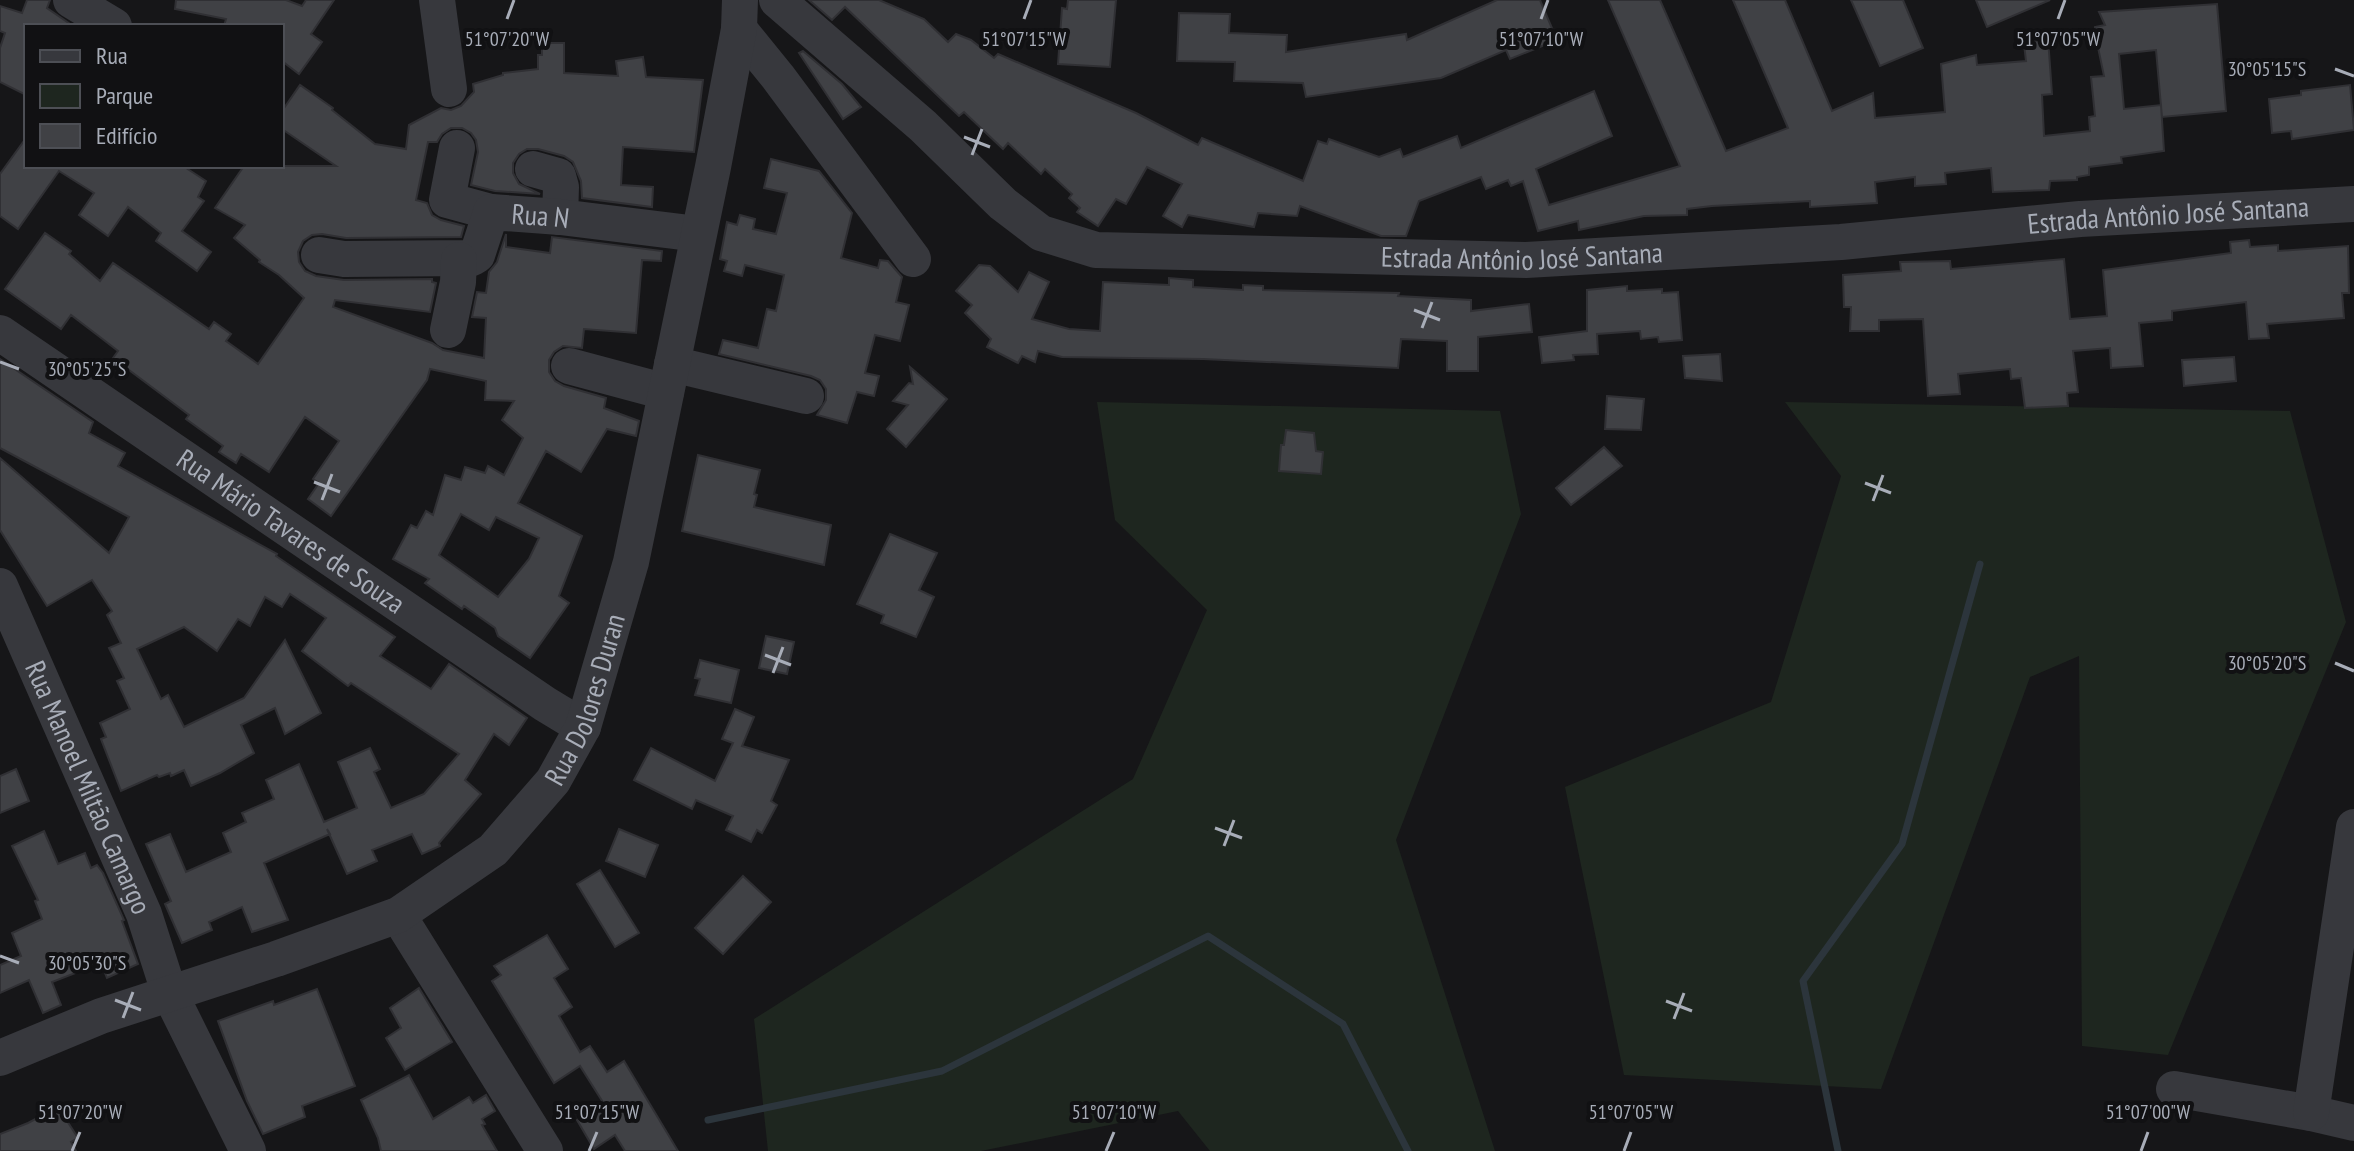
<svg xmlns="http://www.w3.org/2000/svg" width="2354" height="1151" font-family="'PT Sans Narrow',sans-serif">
<rect width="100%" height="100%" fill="#161618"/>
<g fill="#1e261f">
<polygon points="1097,402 1500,411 1521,514 1396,840 1495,1151 1210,1151 1178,1111 981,1151 768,1151 754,1019 1133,779 1207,610 1115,520"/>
<polygon points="1785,402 2290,411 2346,622 2168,1055 2082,1046 2079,656 2030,677 1881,1089 1624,1075 1565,787 1771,702 1841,476"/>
</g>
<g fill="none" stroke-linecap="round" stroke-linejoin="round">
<g stroke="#2c353c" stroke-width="7">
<polyline points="708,1120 942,1071 1208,936 1343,1024 1408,1151"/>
<polyline points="1838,1151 1803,981 1902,844 1980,564"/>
</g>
</g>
<g fill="#404145" stroke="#303034" stroke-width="2" fill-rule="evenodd">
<polygon points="27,0 50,0 47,8 73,26 26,26 26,95 0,82 0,48 5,33 0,31 0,6 22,13"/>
<polygon points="176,0 286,0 302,6 306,0 334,0 311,34 322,42 299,74 282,61 282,26 224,26 226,19 175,9"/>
<polygon points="809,0 879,0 924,19 948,42 956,34 971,40 994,58 998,54 1136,113 1198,145 1202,138 1303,181 1318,141 1327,144 1329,139 1379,157 1400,149 1403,157 1457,136 1461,148 1594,91 1612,136 1536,169 1549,205 1680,166 1608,0 1660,0 1726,151 1788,128 1733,0 1785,0 1832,111 1873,93 1875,118 1945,112 1941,64 1976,55 1977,65 2026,61 2024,44 2048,38 2052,94 2042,95 2044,136 2090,131 2089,117 2095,116 2091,77 2104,76 2095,33 2095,27 2105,25 2099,12 2217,4 2226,111 2162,117 2156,50 2119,54 2124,109 2161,105 2164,151 2121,157 2122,163 2089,167 2089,175 2077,177 2077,180 2050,181 2049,190 1993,192 1991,168 1945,173 1946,184 1915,186 1915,177 1875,182 1877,203 1810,207 1810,201 1712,206 1687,209 1687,215 1644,216 1579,230 1578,221 1538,231 1523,181 1511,186 1508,180 1486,189 1481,177 1419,201 1406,236 1381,236 1300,206 1297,216 1258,213 1254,227 1188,215 1182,227 1163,216 1182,184 1147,167 1126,204 1116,199 1098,226 1077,212 1080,208 1069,198 1072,194 1045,169 1041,174 1008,143 1003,149 964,112 959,116 845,7 832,20"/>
<polygon points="1068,0 1116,0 1110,67 1058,64 1062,8 1067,9"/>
<polygon points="1497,0 1540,0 1557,40 1510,59 1506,50 1441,78 1306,97 1303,83 1234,81 1235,62 1177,61 1179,13 1230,14 1229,33 1287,35 1286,52 1406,34 1407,40"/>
<polygon points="1851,0 1903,0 1923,48 1880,66"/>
<polygon points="1976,0 2050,0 1987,27"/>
<path d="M542,43H564V73L618,76L616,61L643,57L646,77L703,80L694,152L623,147L621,185L653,187L652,207L582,198L581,181L573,162L564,156L538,149H527L519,154L513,163V173L519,184L540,194L495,191L471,185L478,152L476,140L471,133L462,128H451L442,134L437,142H428L416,200L427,203L432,215L441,220L464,226L461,237L346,238L322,234L312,235L303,241L298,252L299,262L305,271L316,276L344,280L432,279V282L436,283L430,312L335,300L333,307L432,343L443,350L484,358L486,318L472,317L477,292L486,293L489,272L497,262L506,234V247L550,253L552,237L662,251L661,261L642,260L636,333L584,329L582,348L563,346L554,352L549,360V372L555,381L564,386L606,398L604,408L639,421L636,436L607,429L581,472L546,451L518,503L582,536L559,596L569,603L530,658L498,636L495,628L464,606L462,609L425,583L429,579L393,559L411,525L417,528L426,511L433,515L445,475L461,480L465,467L485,473L488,466L504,475L523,438L502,420L514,401L485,400L486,381L430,369L427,380L331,516L308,499L319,483L313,479L339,441L305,417L269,472L241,454L236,463L219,452L223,446L186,419L189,415L113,358L118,351L96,334L71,315L61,329L5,289L45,233L71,251L69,254L100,281L113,263L209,329L214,322L231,334L226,341L258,364L304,298L279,275L259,262L260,260L234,238L245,225L215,208L244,166H336L282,129V111L300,85L333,108L332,110L375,144L406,149L409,125L441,108L451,110L461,106L474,92L473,84L503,75V73L538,69V55H542ZM461,514L489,530L496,517L539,538L529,559L498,597L439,555Z"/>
<polygon points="803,51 842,84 861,107 843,119 799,53"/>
<polygon points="2350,85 2354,130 2292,139 2291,131 2272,133 2269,99 2301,95 2301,91"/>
<polygon points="26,138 26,166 183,166 206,181 198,197 204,201 182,231 211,252 197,271 156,241 161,233 128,207 108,236 79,215 94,193 59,171 18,229 0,216 0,174"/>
<polygon points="771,159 819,171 852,213 841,258 878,268 880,260 888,261 902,277 896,302 909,305 900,341 875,335 865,373 879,376 874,396 857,392 847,423 817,415 826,400 826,389 820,380 811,376 719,354 723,340 758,348 767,309 776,311 784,275 745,265 742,276 724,271 727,261 720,259 727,222 737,225 740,215 755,219 753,229 776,234 787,193 764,188"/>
<polygon points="2249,240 2250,247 2278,245 2278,251 2348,246 2349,293 2342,293 2344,318 2267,324 2269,338 2249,339 2246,302 2172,311 2172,320 2139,323 2143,366 2111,368 2110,348 2073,351 2078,392 2067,393 2068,406 2025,408 2021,378 2011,379 2010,369 1958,374 1960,394 1928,396 1923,319 1879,320 1879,331 1850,331 1851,307 1844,307 1843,275 1901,271 1900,262 1950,261 1951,269 2064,259 2070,319 2107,316 2103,270 2231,253 2230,242"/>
<polygon points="979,265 990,266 1018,292 1029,272 1049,282 1032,319 1069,329 1100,331 1103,282 1169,285 1169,278 1193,280 1193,287 1243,290 1243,285 1263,286 1263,290 1399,293 1398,296 1471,300 1471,311 1529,304 1532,332 1478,337 1478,371 1447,371 1447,341 1401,339 1398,368 1203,359 1062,357 1038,351 1035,362 1022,356 1018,363 987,347 991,339 965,313 972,305 956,291"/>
<polygon points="1627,286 1627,291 1662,289 1662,293 1678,292 1682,340 1659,342 1658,337 1641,339 1640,331 1597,334 1598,354 1573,355 1574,360 1542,363 1539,337 1587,331 1587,290"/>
<polygon points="1720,354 1722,381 1685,378 1683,356"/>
<polygon points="2234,357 2236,381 2184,386 2182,360"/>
<polygon points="0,359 93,422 89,433 125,453 118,466 277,554 276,556 395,637 380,656 431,689 449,664 527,718 509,745 494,734 465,780 481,794 439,843 440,846 422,854 412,834 372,850 377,861 347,874 327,829 330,834 264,863 288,920 252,932 242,907 209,922 212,930 182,943 165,904 171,901 146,844 170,834 186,872 231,852 223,833 246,822 242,813 274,799 266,780 299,764 324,822 357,808 338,762 370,748 380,769 374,772 391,808 424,794 459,754 351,683 348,686 302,651 326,618 290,594 282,607 265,597 250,626 238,619 217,651 184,627 137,649 161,699 168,695 184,727 244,698 285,640 321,713 285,734 275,708 241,725 254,753 220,773 191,786 184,770 171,776 170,773 159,777 157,775 121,791 101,739 106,737 100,723 130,709 117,681 124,678 109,648 121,643 107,615 112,611 92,580 47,606 0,530 0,458 109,553 129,517 0,448"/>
<polygon points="910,367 947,399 906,447 887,429 908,405 893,401 909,383 913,384"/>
<polygon points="1607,396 1644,399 1641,430 1605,429"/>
<polygon points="1286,430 1314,433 1316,451 1323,452 1321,474 1279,471 1281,445 1284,445"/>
<polygon points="1604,447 1622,466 1571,505 1556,488"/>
<polygon points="698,455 760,470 754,494 757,495 754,507 831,525 824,565 682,531"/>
<polygon points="890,534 937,553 919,590 934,597 916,637 881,623 884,615 857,604"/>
<polygon points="766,636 794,642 787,674 759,668"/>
<polygon points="700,660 739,670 731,703 695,695 700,679 695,678"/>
<polygon points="735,709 754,717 742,746 789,760 771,801 777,805 762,833 757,830 751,842 726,830 733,816 696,800 692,809 634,780 651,748 715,781 733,743 722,739"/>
<polygon points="16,769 29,801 0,813 0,776"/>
<polygon points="619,829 658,845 645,877 606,861"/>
<polygon points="44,831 58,864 85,853 91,868 97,865 103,873 124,920 122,921 138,964 107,978 101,963 52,982 61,1005 43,1013 29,980 0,993 0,965 21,956 12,933 42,919 35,901 38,900 12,846"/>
<polygon points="600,870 639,933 615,947 577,884"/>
<polygon points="743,876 771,902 723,954 695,928"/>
<polygon points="547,935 568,969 554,978 572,1007 559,1016 580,1052 590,1046 607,1072 624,1061 678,1151 625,1151 615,1135 594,1149 577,1120 604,1104 580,1066 554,1083 492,981 501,975 494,966"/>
<polygon points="419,988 452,1042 405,1070 386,1038 401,1028 390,1008"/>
<polygon points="317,989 355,1086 302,1106 305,1117 263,1134 247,1101 218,1021 273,1001 274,1005"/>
<polygon points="409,1075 433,1119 469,1097 473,1103 486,1095 495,1111 482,1119 485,1124 482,1125 497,1151 381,1151 378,1138 361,1100"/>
<polygon points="58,1107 78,1138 71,1142 76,1151 0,1151 0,1134 28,1123"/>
</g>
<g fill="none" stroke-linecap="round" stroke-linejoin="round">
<g stroke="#37383d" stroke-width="36">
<polyline points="71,0 114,26"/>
<polyline points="437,0 449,89"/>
<path id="s1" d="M777,0L923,126L1003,204L1041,233L1096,250L1526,260L1841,242L2080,219L2354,204"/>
<polyline points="739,29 778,77 913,259"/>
<polyline points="457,148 447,200 491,212"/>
<polyline points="533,169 558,176 561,187 560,217"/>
<path id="s2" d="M319,255L344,259L472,258L477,255L491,212L560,217L698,234"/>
<polyline points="448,330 458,282 459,260"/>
<path id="s3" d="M0,333L545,704L583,727"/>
<polyline points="672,364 806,396"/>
<polyline points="569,366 666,392"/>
<path id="s4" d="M0,586L144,914L169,992L248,1151"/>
<polyline points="398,915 545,1151"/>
<path id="s5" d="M0,1058L101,1016L276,959L398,915L493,850L553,781L583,727L631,562L713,167L739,29L740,0"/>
<polyline points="2174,1089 2311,1113 2354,1123"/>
<polyline points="2311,1113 2354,827"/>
</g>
</g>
<path fill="none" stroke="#a8adb8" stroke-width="3" d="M507,19L514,0M1024,19L1031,0M1541,19L1548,0M2058,19L2065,0M2335,69L2354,76M964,137L990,147M972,155L982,129M1414,310L1440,320M1422,328L1432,302M0,362L19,369M314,482L340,492M1865,483L1891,493M322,500L332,474M1873,501L1883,475M765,655L791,665M2335,663L2354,671M773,673L783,647M1215,828L1242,838M1224,846L1234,820M0,956L19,963M115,1000L141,1010M1666,1001L1692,1011M123,1018L133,992M1674,1019L1684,993M72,1151L80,1132M589,1151L597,1132M1106,1151L1114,1132M1624,1151L1631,1132M2141,1151L2148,1132"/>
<g text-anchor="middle" stroke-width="8" stroke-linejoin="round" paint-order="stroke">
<g font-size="28" fill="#a8adb8" stroke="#111113">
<text dy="10" stroke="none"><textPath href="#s1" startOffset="1484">Estrada Antônio José Santana</textPath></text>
<text dy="10" stroke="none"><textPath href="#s2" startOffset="254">Rua N</textPath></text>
<text dy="10" stroke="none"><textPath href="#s1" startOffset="836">Estrada Antônio José Santana</textPath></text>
<text dy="10" stroke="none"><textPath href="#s3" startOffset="352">Rua Mário Tavares de Souza</textPath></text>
<text dy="10" stroke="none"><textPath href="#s5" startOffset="718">Rua Dolores Duran</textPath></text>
<text dy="10" stroke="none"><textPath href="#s4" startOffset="220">Rua Manoel Miltão Camargo</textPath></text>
</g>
</g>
<g font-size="20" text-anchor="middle" fill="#a8adb8" stroke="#111113" stroke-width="8" stroke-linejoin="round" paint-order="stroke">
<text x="1024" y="46">51°07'15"W</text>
<text x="2058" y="46">51°07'05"W</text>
<text x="507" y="46">51°07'20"W</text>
<text x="1541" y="46">51°07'10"W</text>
<text x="2267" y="76">30°05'15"S</text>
<text x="87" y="376">30°05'25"S</text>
<text x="2267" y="670">30°05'20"S</text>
<text x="87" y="970">30°05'30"S</text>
<text x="80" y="1119">51°07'20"W</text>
<text x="597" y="1119">51°07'15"W</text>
<text x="1114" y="1119">51°07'10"W</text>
<text x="1631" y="1119">51°07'05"W</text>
<text x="2148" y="1119">51°07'00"W</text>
</g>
<rect x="24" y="24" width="260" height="144" fill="#111113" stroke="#4d4f55" stroke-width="2"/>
<rect x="40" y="50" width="40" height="12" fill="#37383d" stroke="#4d4f55" stroke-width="2"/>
<text x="96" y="64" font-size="24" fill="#a8adb8">Rua</text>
<rect x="40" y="84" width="40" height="24" fill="#1e261f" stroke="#4d4f55" stroke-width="2"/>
<text x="96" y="104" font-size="24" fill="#a8adb8">Parque</text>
<rect x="40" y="124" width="40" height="24" fill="#404145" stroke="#4d4f55" stroke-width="2"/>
<text x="96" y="144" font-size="24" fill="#a8adb8">Edifício</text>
</svg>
